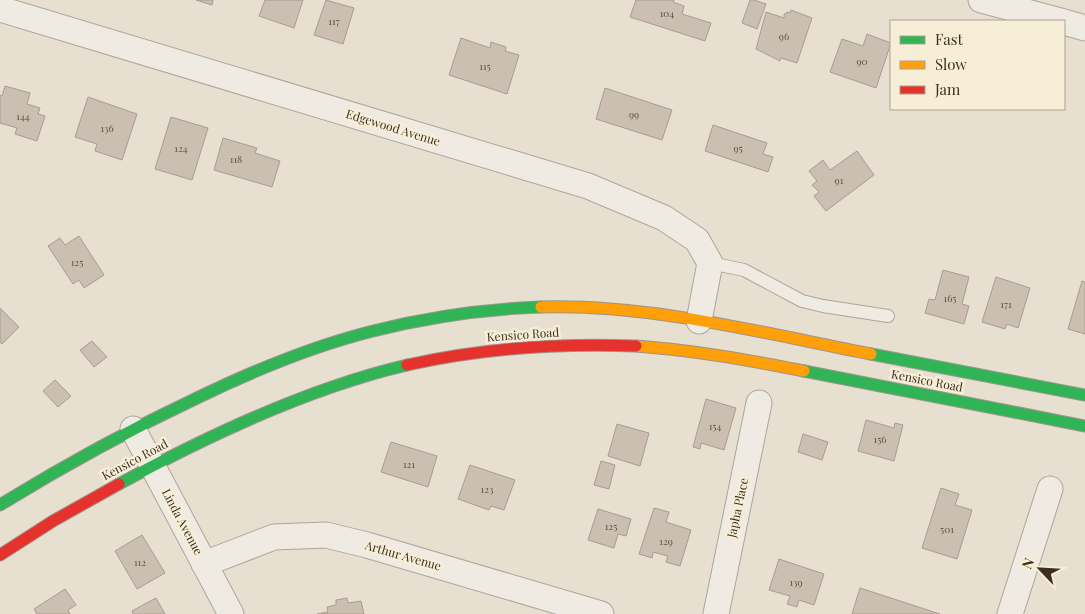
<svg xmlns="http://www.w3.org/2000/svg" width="1085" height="614" font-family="'Playfair Display',serif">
<rect width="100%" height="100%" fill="#e7e0d1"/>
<g fill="#cbbfb2" stroke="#a89c90">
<polygon points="196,0 213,0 212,5"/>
<polygon points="265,0 303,0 294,28 259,16"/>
<polygon points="326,0 354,8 343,44 314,35"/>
<polygon points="636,0 674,0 673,2 684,6 682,14 711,23 705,41 630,17"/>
<polygon points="750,0 754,0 766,4 757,29 742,23"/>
<polygon points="791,10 812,18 797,63 781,58 780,61 756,49 766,12 784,18 784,14 786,14 787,12 790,13"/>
<polygon points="867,34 891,43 876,88 830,72 842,39 863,46"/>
<polygon points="461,38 490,48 491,42 506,47 505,51 519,55 507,94 449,75"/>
<polygon points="5,86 30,93 27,104 40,108 38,114 45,116 37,141 15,134 17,128 0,123 0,95 2,96"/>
<polygon points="605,88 672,110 662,140 596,119"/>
<polygon points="88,97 137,114 122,160 95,151 97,144 75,137"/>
<polygon points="171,117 208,128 192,180 155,169"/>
<polygon points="713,125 767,143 763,154 773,157 768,172 705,151"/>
<polygon points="223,138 257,148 255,153 280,161 272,187 214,170"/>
<polygon points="857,151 874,175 826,211 814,196 819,192 812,185 817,181 809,171 823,160 830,170"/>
<polygon points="79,236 104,275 84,288 79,280 73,284 48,246 60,238 65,245"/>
<polygon points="943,270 969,277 962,304 969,306 964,324 925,313 929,299 935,300"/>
<polygon points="996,277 1030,288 1018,328 1007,324 1005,329 982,322"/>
<polygon points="1082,281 1085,282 1085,334 1068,329"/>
<polygon points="0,308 19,327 2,344 0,342"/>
<polygon points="92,341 107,357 94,367 80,350"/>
<polygon points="55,380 71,396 58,407 43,391"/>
<polygon points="706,399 736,408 724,450 701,443 700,449 693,447"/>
<polygon points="866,420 894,428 895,423 903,425 894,461 858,451"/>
<polygon points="617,424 649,433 640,466 608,456"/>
<polygon points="803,434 828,442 822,460 798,452"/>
<polygon points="391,442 437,456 428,487 381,472"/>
<polygon points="601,461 615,465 609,489 594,485"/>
<polygon points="470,465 515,480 504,510 491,506 489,510 458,499"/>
<polygon points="941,488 959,494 955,505 972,510 957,559 922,548"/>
<polygon points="654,508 669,512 666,522 691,530 680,566 666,562 668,556 653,552 652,558 639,554"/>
<polygon points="598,509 631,519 626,536 618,534 614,548 588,540"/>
<polygon points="142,535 165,573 137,589 115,551"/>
<polygon points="779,559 824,574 814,605 799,600 797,607 787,604 790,596 769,590"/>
<polygon points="860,588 940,614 852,614"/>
<polygon points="65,589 76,605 68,610 70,614 37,614 34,609"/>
<polygon points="156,598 165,614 133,614 132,611"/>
<polygon points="347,598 348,603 361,601 364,614 317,614 328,612 327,607 336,605 336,600"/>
</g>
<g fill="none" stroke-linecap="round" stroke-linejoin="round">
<g stroke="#ada599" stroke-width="14">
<polyline id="lane" points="710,263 744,270 802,301 823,306 888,316"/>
</g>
<g stroke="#ada599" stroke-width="27">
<g id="street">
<polyline points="981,0 1061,21"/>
<polyline points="0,9 588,186 664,218 697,240 710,263 699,321"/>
<polyline points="1064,22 1085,28"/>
<polyline points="133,429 231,614"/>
<polyline points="204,564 274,537 326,535 367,545 601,614"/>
<polyline points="716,614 759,403"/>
<polyline points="1010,614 1050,489"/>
</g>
</g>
<g stroke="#9c958a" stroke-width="13">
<g id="fast">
<polyline points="871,354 1085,395"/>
<polyline points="804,371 1085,426"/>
<path d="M119,484C207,436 309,388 407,365"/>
<path d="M0,505C65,465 131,429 199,397C255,370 313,346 373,331C428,317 484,309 541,307"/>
</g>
</g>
<g stroke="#9c958a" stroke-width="13">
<g id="slow">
<path d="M541,307C652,304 762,333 871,354"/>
<path d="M636,346C693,350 748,360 804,371"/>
</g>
</g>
<g stroke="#9c958a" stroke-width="13">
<g id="jam">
<path d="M407,365C482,348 559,343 636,346"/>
<polyline points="0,555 53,521 119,484"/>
</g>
</g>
<use href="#lane" stroke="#efebe3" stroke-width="12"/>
<use href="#street" stroke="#efebe3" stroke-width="25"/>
<use href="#fast" stroke="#30b455" stroke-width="11"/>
<use href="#slow" stroke="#ff9f0a" stroke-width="11"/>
<use href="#jam" stroke="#e5322d" stroke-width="11"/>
</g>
<g text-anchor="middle" stroke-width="5" stroke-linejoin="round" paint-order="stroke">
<g font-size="10" fill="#605244">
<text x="667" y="17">104</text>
<text x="334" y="25">117</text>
<text x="784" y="40">96</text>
<text x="862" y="65">90</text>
<text x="485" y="70">115</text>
<text x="634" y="118">99</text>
<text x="23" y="120">144</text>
<text x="107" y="132">136</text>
<text x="181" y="152">124</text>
<text x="738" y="152">95</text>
<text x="236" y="163">118</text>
<text x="839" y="184">91</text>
<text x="77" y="266">125</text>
<text x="950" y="302">165</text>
<text x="1006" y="308">171</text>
<text x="715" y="430">154</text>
<text x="880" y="443">156</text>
<text x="409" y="468">121</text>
<text x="487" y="493">123</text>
<text x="611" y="530">125</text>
<text x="947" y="533">501</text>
<text x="666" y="545">129</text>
<text x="140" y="566">112</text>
<text x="796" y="586">139</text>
</g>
<g font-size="12" fill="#3d2e20" stroke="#f7eed8">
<text transform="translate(393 128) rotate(17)" y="4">Edgewood Avenue</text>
<text transform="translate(523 335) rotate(-4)" y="4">Kensico Road</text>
<text transform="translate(927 381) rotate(11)" y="4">Kensico Road</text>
<text transform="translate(135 460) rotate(-28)" y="4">Kensico Road</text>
<text transform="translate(738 508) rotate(-78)" y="4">Japha Place</text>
<text transform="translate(182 522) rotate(62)" y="4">Linda Avenue</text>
<text transform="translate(403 556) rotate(16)" y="4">Arthur Avenue</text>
</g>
</g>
<rect x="890" y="20" width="175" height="90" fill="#f7eed8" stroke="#ada18e"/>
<rect x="900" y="36" width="25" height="8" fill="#30b455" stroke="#ada18e"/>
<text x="935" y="45" font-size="15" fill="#3d2e20">Fast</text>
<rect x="900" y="61" width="25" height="8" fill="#ff9f0a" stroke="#ada18e"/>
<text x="935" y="70" font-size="15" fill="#3d2e20">Slow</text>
<rect x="900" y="86" width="25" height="8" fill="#e5322d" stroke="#ada18e"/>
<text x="935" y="95" font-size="15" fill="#3d2e20">Jam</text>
<g transform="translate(1040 569) rotate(295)" stroke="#f7eed8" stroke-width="4" paint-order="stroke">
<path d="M0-4L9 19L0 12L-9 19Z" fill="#3d2e20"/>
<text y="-8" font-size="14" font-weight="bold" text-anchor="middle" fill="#3d2e20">N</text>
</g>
</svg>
